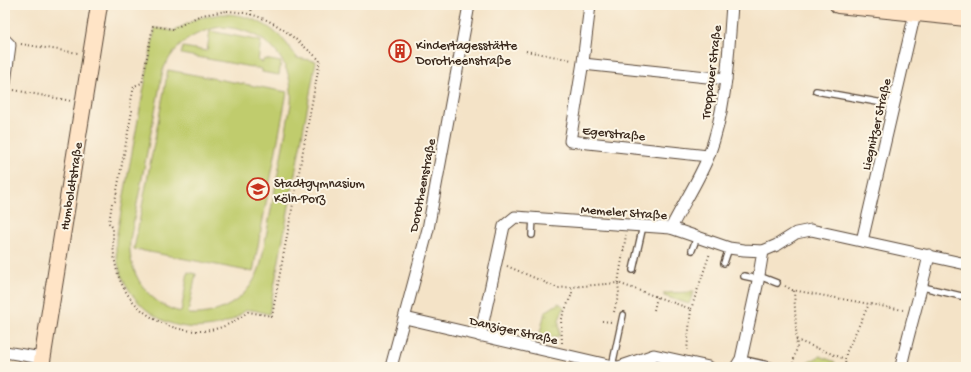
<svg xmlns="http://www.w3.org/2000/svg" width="971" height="372" font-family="'Gochi Hand',sans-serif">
<defs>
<pattern id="park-tufts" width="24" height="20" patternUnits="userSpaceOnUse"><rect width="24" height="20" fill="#c0cc6d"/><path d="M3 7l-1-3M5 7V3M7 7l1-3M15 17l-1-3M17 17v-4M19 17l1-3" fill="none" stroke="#a6af5e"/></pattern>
</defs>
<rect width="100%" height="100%" fill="#fcf5e5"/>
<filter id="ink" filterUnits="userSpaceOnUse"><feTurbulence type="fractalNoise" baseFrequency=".025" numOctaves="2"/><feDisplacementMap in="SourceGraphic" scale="8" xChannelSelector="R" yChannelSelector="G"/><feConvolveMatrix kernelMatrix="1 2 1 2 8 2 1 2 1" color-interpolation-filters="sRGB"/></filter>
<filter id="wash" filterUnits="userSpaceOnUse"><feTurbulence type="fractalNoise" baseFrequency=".012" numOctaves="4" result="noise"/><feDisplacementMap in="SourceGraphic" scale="16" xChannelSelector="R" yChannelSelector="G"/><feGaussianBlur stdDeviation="0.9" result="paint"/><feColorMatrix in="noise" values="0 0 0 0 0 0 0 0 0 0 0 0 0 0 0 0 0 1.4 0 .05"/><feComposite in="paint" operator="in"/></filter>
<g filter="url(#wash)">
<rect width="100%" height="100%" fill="#f4e3c7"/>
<g fill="url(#park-tufts)" stroke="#7e7b46">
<polygon points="694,292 689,304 664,296 664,293"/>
<polygon points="559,303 564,307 559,320 559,336 546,338 540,333 545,312"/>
<polygon points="820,356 835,362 833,367 800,367"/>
</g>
<g fill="#c0cc6d" stroke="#7e7b46" fill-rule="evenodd">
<path d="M221,14C255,14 279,29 297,58L316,61L269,314C263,313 253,309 247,310C244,311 240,315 237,317C228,323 217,326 205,327C154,333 113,289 116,239L155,28L174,31L198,18ZM220,27C264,28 295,59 291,104L261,263C252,296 223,316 190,314L188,313L196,274L188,272L181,312C148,305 127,272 130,240L163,70C174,45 193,32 220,27Z"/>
<polygon points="210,31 261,41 258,61 263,62 264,59 281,62 279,75 262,72 262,69 181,54 183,47 207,51"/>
<polygon points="168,70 287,92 253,272 134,249"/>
</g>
</g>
<g filter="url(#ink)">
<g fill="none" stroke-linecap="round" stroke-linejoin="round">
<g stroke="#574637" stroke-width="8">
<g id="lane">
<polyline points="816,91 894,105"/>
<polyline points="532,235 533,218"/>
<polyline points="692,250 697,237"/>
<polyline points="724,263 729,248"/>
<polyline points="633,270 643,226"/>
<polyline points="744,276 758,279"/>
<polyline points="759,276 777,283"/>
<polyline points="923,287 961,296"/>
<polyline points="741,359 777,367"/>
<polyline points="612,366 623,315"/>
</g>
</g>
<g stroke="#574637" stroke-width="13">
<g id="street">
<polyline points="590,5 583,62 570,141 708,156"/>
<polyline points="5,40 10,45 5,83"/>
<polyline points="583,64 726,79"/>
<path d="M671,228C683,204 699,180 709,155C727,107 728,56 732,5"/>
<polyline points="862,241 915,13"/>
<polyline points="405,318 617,367"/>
<polyline points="480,336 504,226 515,217 671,228 729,248 744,250 763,251 777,245 796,233 811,230 966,264"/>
<polyline points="5,352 42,358"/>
<polyline points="391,367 428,229 469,5"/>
<polyline points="619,367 654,355 709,367"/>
<polyline points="736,367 741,359 758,281 763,251"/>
<path d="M901,367C909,329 921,293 929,255"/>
</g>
</g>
<g stroke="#574637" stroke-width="18">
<g id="secondary">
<polyline points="838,5 966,18"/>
<polyline points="41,367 99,5"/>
</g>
</g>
<g stroke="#574637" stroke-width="2" stroke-dasharray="1 3" stroke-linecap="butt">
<polyline points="77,5 84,6"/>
<path d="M227,11C273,14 286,32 320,60L272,316L248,312C238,319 228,326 215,329C178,338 134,316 120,280C113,262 113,246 113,228L109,223L112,203L115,201L132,111L130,106L134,86L142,83L153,26L173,29L201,15Z"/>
<polyline points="251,15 252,5"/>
<polyline points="21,44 78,53"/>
<polyline points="526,51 572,60"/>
<polyline points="418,58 447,63"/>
<polyline points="14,90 71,101"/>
<polyline points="507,266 558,288 618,283 626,235"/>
<polyline points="785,286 792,290 903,310"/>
<polyline points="691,309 710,253"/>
<polyline points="654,310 657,297"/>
<polyline points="614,312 619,293 618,283 691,309 687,350"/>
<polyline points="602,321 612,322"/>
<polyline points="796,340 845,359"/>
<polyline points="562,343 561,319 572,294 572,287"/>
<polyline points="792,367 797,347 794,290"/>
<polyline points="845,367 846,353 869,304"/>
</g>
<use href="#lane" stroke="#fff" stroke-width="5.5"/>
<use href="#street" stroke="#fff" stroke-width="11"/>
<use href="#secondary" stroke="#ffe4c6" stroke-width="16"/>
</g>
</g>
<defs>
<g id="building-ring" transform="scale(1.15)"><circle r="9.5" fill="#fcf5e5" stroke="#c8321e" stroke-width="1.5"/><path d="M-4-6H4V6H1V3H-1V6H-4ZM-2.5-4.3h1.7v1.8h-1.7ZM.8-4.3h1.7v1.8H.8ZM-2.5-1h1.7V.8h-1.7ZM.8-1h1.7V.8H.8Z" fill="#c8321e"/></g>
<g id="school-ring" transform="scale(1.15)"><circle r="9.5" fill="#fcf5e5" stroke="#c8321e" stroke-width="1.5"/><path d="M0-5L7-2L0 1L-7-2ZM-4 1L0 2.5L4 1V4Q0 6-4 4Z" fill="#c8321e"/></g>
</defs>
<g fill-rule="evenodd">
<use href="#building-ring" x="400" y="51"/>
<use href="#school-ring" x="258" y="189"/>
</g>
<g text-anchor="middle" stroke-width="4" stroke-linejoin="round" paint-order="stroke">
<g font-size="13" fill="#3b2a1e" stroke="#fcf5e5" text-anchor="start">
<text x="416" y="49">Kindertagesstätte<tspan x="416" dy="15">Dorotheenstraße</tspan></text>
<text x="274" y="187">Stadtgymnasium<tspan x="274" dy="15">Köln-Porz</tspan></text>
</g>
<g font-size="13" fill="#3b2a1e" stroke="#fcf5e5">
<text transform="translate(710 72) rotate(-83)" y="5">Troppauer Straße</text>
<text transform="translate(875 124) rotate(-77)" y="5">Liegnitzer Straße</text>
<text transform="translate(614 132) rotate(6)" y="5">Egerstraße</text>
<text transform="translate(421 185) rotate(-79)" y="5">Dorotheenstraße</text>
<text transform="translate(70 186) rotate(-81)" y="5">Humboldtstraße</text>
<text transform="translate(624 211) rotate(4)" y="5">Memeler Straße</text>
<text transform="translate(514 329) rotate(13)" y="5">Danziger Straße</text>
</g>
</g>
<rect width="971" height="372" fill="none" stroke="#fcf5e5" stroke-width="20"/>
</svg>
